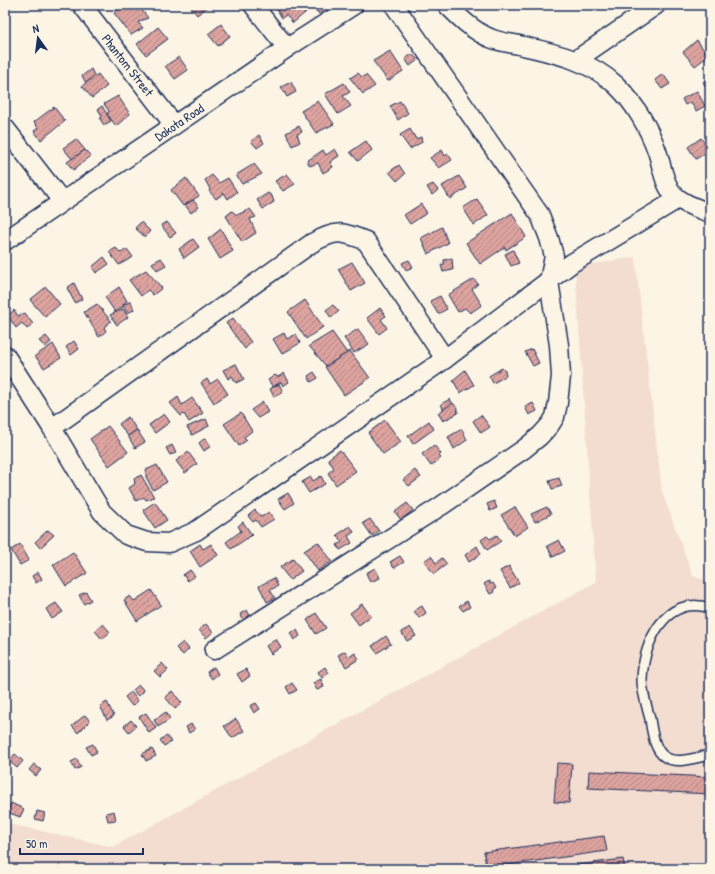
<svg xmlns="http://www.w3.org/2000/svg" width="715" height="874" font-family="'Patrick Hand',sans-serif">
<defs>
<pattern id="building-hatch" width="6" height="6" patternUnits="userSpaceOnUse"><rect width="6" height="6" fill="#dda39f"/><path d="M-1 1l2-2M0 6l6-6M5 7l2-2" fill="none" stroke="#b28585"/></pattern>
</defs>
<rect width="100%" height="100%" fill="#fcf5e5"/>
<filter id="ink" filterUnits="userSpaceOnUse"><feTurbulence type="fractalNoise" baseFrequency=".025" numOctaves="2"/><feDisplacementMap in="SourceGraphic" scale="8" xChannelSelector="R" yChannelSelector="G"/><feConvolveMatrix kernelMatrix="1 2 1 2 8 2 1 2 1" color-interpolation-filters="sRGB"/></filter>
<g filter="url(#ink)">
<polygon fill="#f3dcd0" points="635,257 662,492 693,576 710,582 710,869 5,869 5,823 113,847 596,582 575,267"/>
<g fill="url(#building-hatch)" stroke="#1b2f5e">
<polygon points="124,5 138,5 148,18 138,22 143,28 131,35 114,13"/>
<polygon points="189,5 210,5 197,15"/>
<polygon points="281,5 304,5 302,6 306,12 293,23 286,15 282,18 276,8"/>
<polygon points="311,5 331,5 331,6 319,14"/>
<polygon points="221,24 230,36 218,46 208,34"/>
<polygon points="158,27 168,39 146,55 137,44"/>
<polygon points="697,40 708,56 695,66 683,52"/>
<polygon points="390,51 403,71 388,81 373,61"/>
<polygon points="412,54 418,60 410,66 405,59"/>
<polygon points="179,57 188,70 175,79 165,66"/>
<polygon points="91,69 95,77 86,83 82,76"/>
<polygon points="358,73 362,77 366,75 375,86 363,94 350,78"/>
<polygon points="98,74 107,86 92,98 82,86"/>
<polygon points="663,74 670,84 662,89 655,80"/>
<polygon points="710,77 710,88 708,90 703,82"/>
<polygon points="291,82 296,92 287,97 281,87"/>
<polygon points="344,83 350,92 343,96 351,106 338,114 325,94"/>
<polygon points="697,91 705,106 696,111 691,102 685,105 682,99"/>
<polygon points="118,96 130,114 116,126 107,114 109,111 104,104"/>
<polygon points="318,101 334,124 316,133 301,111"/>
<polygon points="400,101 408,113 398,120 390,106"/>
<polygon points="102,106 111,121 104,125 100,119 102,116 98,109"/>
<polygon points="54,107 65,121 41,140 34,131 38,128 34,122"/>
<polygon points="299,126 302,132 297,134 300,142 292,146 286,133"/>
<polygon points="410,129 416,139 421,137 422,142 410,149 400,135"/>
<polygon points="259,135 264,143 257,148 251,141"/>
<polygon points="701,138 710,150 696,159 688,147"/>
<polygon points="76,139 85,150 72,159 63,148"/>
<polygon points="366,141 372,150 358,161 350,152"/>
<polygon points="335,149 339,156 330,162 333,167 323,173 318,163 310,166 307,161 323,150 326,155"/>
<polygon points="85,150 91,156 73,170 67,162"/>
<polygon points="442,150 445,156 448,154 452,160 439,168 430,158"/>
<polygon points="254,164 262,174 242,184 236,175"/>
<polygon points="399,165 405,174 397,181 389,172"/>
<polygon points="287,174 295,184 283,191 275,181"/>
<polygon points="212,175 219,183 228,178 237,192 228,199 224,193 216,199 209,191 210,189 205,180"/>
<polygon points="459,176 467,188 450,199 442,186"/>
<polygon points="186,178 199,196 183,206 171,190"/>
<polygon points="433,184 438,190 432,195 427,187"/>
<polygon points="268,193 272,196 274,202 263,209 257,200"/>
<polygon points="477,199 488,215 474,225 463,208"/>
<polygon points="193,200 199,207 191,213 185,205"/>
<polygon points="421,204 427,213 410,224 404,215"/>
<polygon points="250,209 256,217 250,219 256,233 242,242 226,216 232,211 237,215"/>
<polygon points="512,213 526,237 506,250 505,247 480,264 466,243"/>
<polygon points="141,222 150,231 145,237 135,228"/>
<polygon points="167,222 176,233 170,237 161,225"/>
<polygon points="442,227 448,243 428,254 421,238"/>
<polygon points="221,229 233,251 220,259 208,239"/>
<polygon points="193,239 199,247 184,258 179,249"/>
<polygon points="116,248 121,253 127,249 133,257 119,265 109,252"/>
<polygon points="513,250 519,263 511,266 505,254"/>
<polygon points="104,257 109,264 96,273 92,267"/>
<polygon points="161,258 166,265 157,270 152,263"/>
<polygon points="452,258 453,270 443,272 441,265 444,265 444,260"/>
<polygon points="409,260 413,267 406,270 402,263"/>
<polygon points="352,262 365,283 351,291 338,269"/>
<polygon points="146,270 162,288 153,295 148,290 141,296 129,280"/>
<polygon points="474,279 478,284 472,289 482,305 470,313 465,308 458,312 448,295"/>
<polygon points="74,283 82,299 75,303 67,288"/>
<polygon points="46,287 60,304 45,317 30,300"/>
<polygon points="119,287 127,301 123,305 123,307 115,312 105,297"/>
<polygon points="440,296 447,309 438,314 430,301"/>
<polygon points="305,300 323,327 306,339 288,312"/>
<polygon points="131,301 134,310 127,313 123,305"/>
<polygon points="97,304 111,321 104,327 106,331 99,337 84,312"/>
<polygon points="333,305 339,311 331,318 326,310"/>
<polygon points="380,308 386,316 381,319 387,328 379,334 367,318"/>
<polygon points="123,309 128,317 117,325 110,315"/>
<polygon points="14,310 18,316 25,313 33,324 27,329 22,323 16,328 8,316"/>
<polygon points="233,318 251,342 245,349 226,323"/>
<polygon points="358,329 369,344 354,353 344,338"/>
<polygon points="332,332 347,353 326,366 309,346"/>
<polygon points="284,333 287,339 296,334 300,343 282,354 273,339"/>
<polygon points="46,336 51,342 45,347 39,341"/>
<polygon points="74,341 79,349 71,355 66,347"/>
<polygon points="53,344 61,358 44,368 35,356"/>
<polygon points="532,349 539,363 533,366 525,352"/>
<polygon points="350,351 370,378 344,395 325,367"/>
<polygon points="236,364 244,379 236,383 232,376 228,379 223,370"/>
<polygon points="502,368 505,371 506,376 493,383 489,376"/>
<polygon points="465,370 474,385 460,393 453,380"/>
<polygon points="314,372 318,378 311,382 308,376"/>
<polygon points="284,373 289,382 283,386 281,382 273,387 268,380 275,375 278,377"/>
<polygon points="207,379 210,384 218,379 228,394 214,403 201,383"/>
<polygon points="279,384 283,392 274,397 270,389"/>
<polygon points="178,397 182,405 192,398 203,413 189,422 184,414 181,416 170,403"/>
<polygon points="450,399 458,413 443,421 440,414 444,411 441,404"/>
<polygon points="263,402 268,412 258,418 251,410"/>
<polygon points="453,403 457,408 458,413 443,421 438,413"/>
<polygon points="533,403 537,411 529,415 525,407"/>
<polygon points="241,413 252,431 244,437 247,440 239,446 224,424"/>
<polygon points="164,414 170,422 155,433 149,425"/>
<polygon points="481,415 490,427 481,433 473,421"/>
<polygon points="128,417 137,430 128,436 119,424"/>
<polygon points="206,419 209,426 192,435 187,427"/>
<polygon points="385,420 401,442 383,454 368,433"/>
<polygon points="429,421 434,429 413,444 408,436"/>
<polygon points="108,426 128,452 109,466 90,439"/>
<polygon points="462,429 467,440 454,449 448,437"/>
<polygon points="137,430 145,442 135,448 128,436"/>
<polygon points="205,438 211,446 204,451 199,443"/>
<polygon points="172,445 176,453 170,455 166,448"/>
<polygon points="434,445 441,454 439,456 441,458 431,466 422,454"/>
<polygon points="340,450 356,471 336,485 328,473 334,468 328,459"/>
<polygon points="188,452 197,464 185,473 176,461"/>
<polygon points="157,465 167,482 153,490 146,477 146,470"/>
<polygon points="415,470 421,477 409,486 403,480"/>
<polygon points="141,475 154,497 146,500 144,497 136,501 129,488 135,484 134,479"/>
<polygon points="321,476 325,484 309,493 302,482 311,477 313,481"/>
<polygon points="559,478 562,486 552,489 549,481"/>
<polygon points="288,493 294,503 285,509 278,499"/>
<polygon points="494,501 497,508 490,511 487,504"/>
<polygon points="155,502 167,520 155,528 143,510"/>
<polygon points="407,503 413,510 401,520 395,512"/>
<polygon points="515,507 528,527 515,536 501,515"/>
<polygon points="547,507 551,514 535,522 531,514"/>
<polygon points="255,510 261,517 269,512 274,519 261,527 256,520 253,522 248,516"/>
<polygon points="370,519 379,531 372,536 363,523"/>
<polygon points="243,522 252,535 231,549 226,542 241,531 238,526"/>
<polygon points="350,526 354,532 348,536 352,543 340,550 337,545 342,542 337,535"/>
<polygon points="48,530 54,535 40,548 35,542"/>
<polygon points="497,535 501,541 487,550 481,540 487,536 490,539"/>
<polygon points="559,540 565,551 553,557 547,546"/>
<polygon points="318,542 332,561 318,571 304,551"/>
<polygon points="20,544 29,560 20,565 11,550"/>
<polygon points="200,544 203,549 211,544 218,555 200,567 190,551"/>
<polygon points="477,546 481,554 469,562 465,555"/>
<polygon points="73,552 87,573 66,586 53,565"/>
<polygon points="400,556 404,562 394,568 390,562"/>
<polygon points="431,556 436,563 442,558 447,564 434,574 424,561"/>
<polygon points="293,559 302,571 290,580 280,567"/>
<polygon points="509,566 519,583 510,588 500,571"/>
<polygon points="375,568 380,578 370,582 366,573"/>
<polygon points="190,570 195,576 188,581 183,575"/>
<polygon points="38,572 42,579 36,583 32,576"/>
<polygon points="274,578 278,586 270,590 275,598 267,602 259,586"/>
<polygon points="489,581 490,584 493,583 496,588 493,590 494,592 490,594 484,584"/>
<polygon points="151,590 161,605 137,621 124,600 130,596 134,601"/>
<polygon points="86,592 91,600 84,604 79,595"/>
<polygon points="467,601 470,607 463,611 459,606"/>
<polygon points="56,603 63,612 52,619 46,609"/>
<polygon points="362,604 371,616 359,625 350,613"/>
<polygon points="422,606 426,613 419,618 414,611"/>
<polygon points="247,610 252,620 245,623 240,614"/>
<polygon points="316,613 326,628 316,634 307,620"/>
<polygon points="103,624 110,632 102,639 95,631"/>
<polygon points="206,624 213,632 206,638 199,630"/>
<polygon points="410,627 416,636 407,641 401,632"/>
<polygon points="297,630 300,636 294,640 290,633"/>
<polygon points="386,636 391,644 377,653 372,646"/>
<polygon points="276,639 281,647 271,654 266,646"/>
<polygon points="183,642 189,649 183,655 176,648"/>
<polygon points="345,651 349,657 355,653 359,659 346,667 338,655"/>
<polygon points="162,663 168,670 160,677 154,671"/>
<polygon points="214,667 218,674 212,679 207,672"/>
<polygon points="325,667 329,673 322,678 318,672"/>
<polygon points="246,669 250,676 242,682 237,674"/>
<polygon points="321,679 324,687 317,690 313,683"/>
<polygon points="292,683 297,690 290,694 286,687"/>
<polygon points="139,685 144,691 138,696 133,690"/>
<polygon points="172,691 182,703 175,709 165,697"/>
<polygon points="131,692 138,701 132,706 125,697"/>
<polygon points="107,702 114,716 107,720 100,706"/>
<polygon points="256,703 260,709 254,713 250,706"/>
<polygon points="166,712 170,719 158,727 154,720"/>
<polygon points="146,713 156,728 149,733 139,717"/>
<polygon points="85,715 90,721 78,733 72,726"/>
<polygon points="236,719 244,731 232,738 224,726"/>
<polygon points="131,720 136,726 129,732 124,726"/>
<polygon points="191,724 195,729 189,733 186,727"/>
<polygon points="167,736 171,742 164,746 160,740"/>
<polygon points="93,744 97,752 91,755 86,747"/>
<polygon points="152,749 156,756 146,761 142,754"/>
<polygon points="15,754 23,761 17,768 9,761"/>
<polygon points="77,759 81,767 75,770 71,762"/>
<polygon points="557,763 572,764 569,803 554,802"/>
<polygon points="34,764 41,770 36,776 29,770"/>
<polygon points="589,771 710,777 710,794 588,788"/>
<polygon points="11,803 24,809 20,817 7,812"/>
<polygon points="37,811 45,813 43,821 35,819"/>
<polygon points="114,811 116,820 108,821 106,813"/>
<polygon points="604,836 607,851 486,868 484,852"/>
<polygon points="623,859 625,869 548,869"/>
</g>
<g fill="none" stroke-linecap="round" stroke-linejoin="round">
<g stroke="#1b2f5e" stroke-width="12">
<path id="service" d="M710,608C665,594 643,643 642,680C642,692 647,707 650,719C652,731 654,750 665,757C677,765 697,757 710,755"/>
</g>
<g stroke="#1b2f5e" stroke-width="21">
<g id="minor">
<polyline points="82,5 174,125"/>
<polyline points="253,5 287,48"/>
<path d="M447,5C459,17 473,31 490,38C499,42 509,43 519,45C554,53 589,60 616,85C634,102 649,128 657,151C662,165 663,182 673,194C683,204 697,208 710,213"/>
<polyline points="576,60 656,5"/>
<polyline points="5,128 62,201"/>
<polyline points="5,241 287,48 354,5"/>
<polyline points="5,355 52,428 102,512 126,535 147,542 169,543 196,531 445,359 572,263 678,199"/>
<path d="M52,428L312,243C336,230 341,231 366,241L445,359"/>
<polyline points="214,650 441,506 524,449 540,436 550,425 555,417 558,403 561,376 559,345 549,281 554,256 549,238 540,215 394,5"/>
</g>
</g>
<use href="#service" stroke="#fcf5e5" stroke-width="9"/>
<use href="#minor" stroke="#fcf5e5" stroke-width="18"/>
</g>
</g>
<g text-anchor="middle" stroke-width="3" stroke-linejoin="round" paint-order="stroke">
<g font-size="13" fill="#1b2f5e" stroke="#fcf5e5">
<text transform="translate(128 65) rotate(52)" y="5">Phantom Street</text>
<text transform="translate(179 122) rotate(-34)" y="5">Dakota Road</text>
</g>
</g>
<rect width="715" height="874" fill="none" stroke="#fcf5e5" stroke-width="20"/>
<rect x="10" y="10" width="695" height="854" fill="none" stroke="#1b2f5e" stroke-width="1.5" filter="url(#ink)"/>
<g transform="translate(38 38) rotate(346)" stroke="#fcf5e5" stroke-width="3" paint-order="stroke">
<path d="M0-3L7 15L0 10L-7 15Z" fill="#1b2f5e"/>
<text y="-6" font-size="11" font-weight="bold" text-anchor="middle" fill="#1b2f5e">N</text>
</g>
<path d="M20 848v6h123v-6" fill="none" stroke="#1b2f5e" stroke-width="2"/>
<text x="26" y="848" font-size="12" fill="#1b2f5e" stroke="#fcf5e5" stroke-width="3" paint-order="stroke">50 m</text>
</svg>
